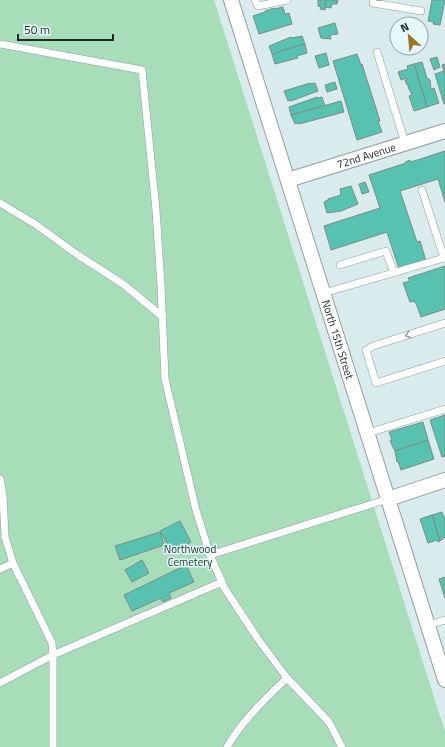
<svg xmlns="http://www.w3.org/2000/svg" width="445" height="747" font-family="'Titillium Web',sans-serif">
<rect width="100%" height="100%" fill="#d9ebed"/>
<polygon fill="#a8ddb9" points="0,0 214,0 445,732 445,747 0,747"/>
<g fill="#56c2af" stroke="#7c8c88">
<polygon points="318,0 326,0 325,10 320,9 321,7 318,6"/>
<polygon points="326,0 338,0 337,4 332,4 331,8 325,7"/>
<polygon points="432,0 445,0 440,25 433,24 434,22 428,21"/>
<polygon points="283,7 285,14 289,13 292,24 259,34 253,16 265,12 265,11 274,8 274,9"/>
<polygon points="335,23 338,34 330,35 331,39 321,38 318,28"/>
<polygon points="302,36 305,44 272,54 269,46 291,37 291,38"/>
<polygon points="305,44 307,53 297,56 298,58 275,64 272,54"/>
<polygon points="326,53 329,65 319,68 315,56"/>
<polygon points="357,54 361,65 362,64 380,121 378,121 382,132 357,140 333,61"/>
<polygon points="437,57 440,67 434,70 430,59"/>
<polygon points="422,62 427,78 430,80 431,89 434,88 439,103 427,107 414,64"/>
<polygon points="414,64 427,107 414,111 409,96 412,95 408,87 409,85 407,85 405,80 407,80 407,78 401,80 398,72 408,69 407,66"/>
<polygon points="445,64 445,75 442,65"/>
<polygon points="444,71 445,75 445,104 444,104 435,74"/>
<polygon points="335,82 337,89 327,92 325,85"/>
<polygon points="310,83 311,84 315,83 318,91 291,101 291,100 288,101 284,91"/>
<polygon points="317,97 318,98 322,97 325,106 291,115 289,107"/>
<polygon points="341,101 344,112 299,124 298,123 295,124 291,115"/>
<polygon points="445,151 445,202 438,179 400,191 417,242 420,241 426,261 399,269 387,232 331,250 324,226 380,208 369,175 406,163 405,162 410,160 411,162"/>
<polygon points="365,182 369,192 362,194 359,184"/>
<polygon points="351,186 358,204 341,211 327,213 324,202 328,200 328,199 341,195 340,189"/>
<polygon points="445,266 445,309 421,317 416,303 415,303 414,301 410,302 403,283 410,281 408,278"/>
<polygon points="445,415 445,456 442,457 430,420"/>
<polygon points="423,422 428,440 395,451 390,441 392,440 389,432"/>
<polygon points="428,440 434,459 401,470 398,461 397,462 395,451"/>
<polygon points="442,512 445,519 445,537 440,541 432,515"/>
<polygon points="432,515 440,541 438,542 437,540 428,543 420,519"/>
<polygon points="180,521 191,542 171,552 160,531"/>
<polygon points="160,532 164,545 120,560 115,546"/>
<polygon points="142,560 149,573 132,582 125,570"/>
<polygon points="186,565 194,582 169,593 171,598 163,602 161,598 132,611 124,595"/>
<polygon points="445,577 445,598 439,579"/>
</g>
<g fill="none" stroke-linecap="round" stroke-linejoin="round">
<g stroke="#90a1a3" stroke-width="8">
<g id="service">
<polyline points="255,0 258,6 287,0"/>
<polyline points="373,0 373,3 421,11"/>
<polyline points="0,44 142,70 156,210 161,286 165,379 196,510 210,555 225,589 258,639 287,678 329,722 342,747"/>
<polyline points="377,52 405,143"/>
<polyline points="0,203 35,224 78,255 123,284 163,317"/>
<polyline points="340,265 386,251 394,273"/>
<polyline points="324,293 444,258 422,190"/>
<polyline points="445,323 373,346 366,350 376,383 445,361"/>
<polyline points="368,433 445,409"/>
<polyline points="0,479 3,495 5,537 13,563 52,643 53,655 53,747"/>
<polyline points="210,555 388,499"/>
<polyline points="0,569 13,563"/>
<polyline points="428,625 445,620"/>
<polyline points="0,683 53,655 222,582"/>
<path d="M227,747C242,721 265,699 287,678"/>
</g>
</g>
<g stroke="#90a1a3" stroke-width="16">
<g id="minor">
<path id="s1" d="M231,0L445,680"/>
<path id="s2" d="M288,180L445,131"/>
<polyline points="388,499 445,480"/>
</g>
</g>
<use href="#service" stroke="#fff" stroke-width="7"/>
<use href="#minor" stroke="#fff" stroke-width="14"/>
</g>
<defs><path id="oneway-chevron" d="M-2-3.5L2.5 0L-2 3.5" fill="none" stroke-width="1.6" stroke-linecap="round" stroke-linejoin="round"/></defs>
<use stroke="#9b9e9f" href="#oneway-chevron" transform="translate(408 335) rotate(162)"/>
<g text-anchor="middle" stroke-width="3" stroke-linejoin="round" paint-order="stroke">
<g font-size="11" fill="#212829" stroke="#e6f8fa">
<text dy="4" stroke="none"><textPath href="#s2" startOffset="82">72nd Avenue</textPath></text>
<text dy="4" stroke="none"><textPath href="#s1" startOffset="356">North 15th Street</textPath></text>
</g>
<g font-size="11" fill="#153622" stroke="#e6f8fa">
<text x="190" y="553">Northwood<tspan x="190" dy="13">Cemetery</tspan></text>
</g>
</g>
<g transform="translate(409 36) rotate(333)"><circle r="19" fill="#e6f8fa" stroke="#97a5a6"/>
<path d="M0-3L7 15L0 10L-7 15Z" fill="#9e7524"/>
<text y="-6" font-size="11" font-weight="bold" text-anchor="middle" fill="#212829">N</text>
</g>
<path d="M18 34v6h95v-6" fill="none" stroke="#212829" stroke-width="2"/>
<text x="24" y="34" font-size="12" fill="#212829" stroke="#e6f8fa" stroke-width="3" paint-order="stroke">50 m</text>
</svg>
